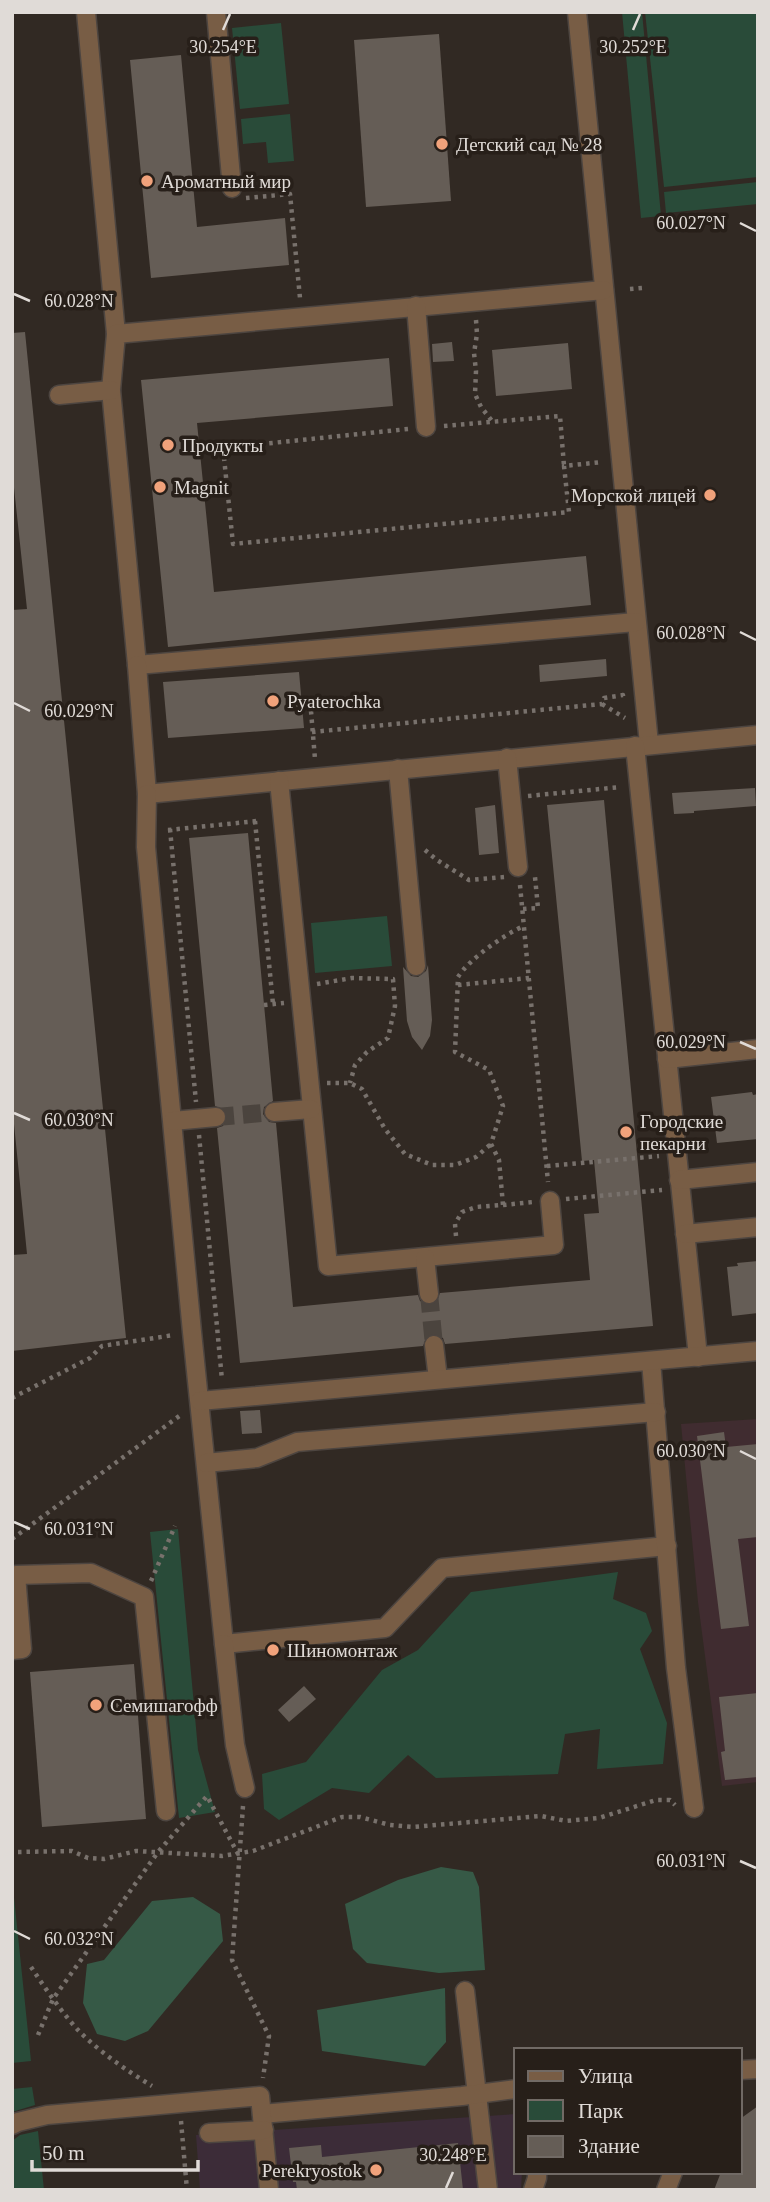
<svg xmlns="http://www.w3.org/2000/svg" width="770" height="2202" font-family="Georgia,serif">
<rect width="100%" height="100%" fill="#312923"/>
<polygon fill="#3c2c38" points="516,2114 516,2172 522,2172 521,2190 200,2190 196,2135"/>
<polygon fill="#402c30" points="758,1419 758,1782 722,1786 698,1602 681,1424"/>
<g fill="#294b39">
<polygon points="622,12 642,12 661,216 641,218"/>
<polygon points="645,12 758,12 758,177 664,187"/>
<polygon points="281,23 289,104 240,109 232,28"/>
<polygon points="290,114 294,161 268,163 266,142 243,144 241,119"/>
<polygon points="758,182 758,204 666,213 664,192"/>
<polygon points="387,916 392,966 315,973 311,923"/>
<polygon points="178,1529 198,1750 215,1812 179,1818 150,1532"/>
<polygon points="618,1572 613,1599 646,1613 652,1631 640,1649 667,1723 663,1764 597,1769 600,1729 565,1734 558,1774 436,1778 408,1755 369,1793 332,1788 279,1820 264,1809 262,1774 306,1762 382,1670 418,1650 471,1592"/>
<polygon points="12,1878 31,2061 12,2063"/>
<polygon points="32,2087 35,2105 12,2112 12,2089"/>
<polygon points="38,2131 44,2190 12,2190 12,2141 20,2135"/>
</g>
<g fill="#365946">
<polygon points="441,1867 473,1872 479,1887 485,1970 439,1973 367,1963 353,1949 345,1904 398,1880"/>
<polygon points="193,1897 220,1914 223,1941 148,2031 125,2041 97,2034 83,2003 87,1964 104,1960 152,1901"/>
<polygon points="445,1988 446,2042 425,2066 322,2051 317,2010"/>
</g>
<g fill="#655d56">
<polygon points="439,34 451,201 366,207 354,40"/>
<polygon points="181,55 197,227 285,218 289,265 151,278 130,60"/>
<polygon points="25,332 126,1338 12,1351 12,1255 27,1254 12,1104 12,610 27,609 12,469 12,333"/>
<polygon points="452,342 454,361 433,362 432,344"/>
<polygon points="568,343 572,389 496,396 492,350"/>
<polygon points="389,358 393,406 197,423 214,592 586,556 591,605 168,647 141,380"/>
<polygon points="606,659 607,676 540,682 539,665"/>
<polygon points="299,672 304,728 168,738 163,682"/>
<polygon points="755,788 756,806 694,811 694,813 674,814 672,793"/>
<polygon points="604,800 653,1326 445,1344 443,1338 433,1334 427,1336 423,1346 240,1363 217,1128 223,1126 227,1117 225,1110 215,1106 189,838 248,833 273,1101 264,1107 263,1114 269,1122 276,1123 293,1307 418,1295 420,1301 430,1305 436,1303 440,1293 590,1280 584,1214 599,1213 594,1160 582,1161 547,805"/>
<polygon points="495,805 499,853 479,855 475,808"/>
<polygon points="428,965 432,1020 430,1036 422,1050 412,1037 407,1021 403,967 411,976 418,977 426,971"/>
<polygon points="752,1092 753,1095 758,1094 758,1139 717,1143 711,1097"/>
<polygon points="758,1261 758,1313 732,1316 727,1267 738,1266 737,1263"/>
<polygon points="260,1410 262,1433 242,1434 240,1411"/>
<polygon points="724,1432 726,1447 758,1444 758,1537 738,1539 749,1626 721,1629 697,1436"/>
<polygon points="134,1664 146,1819 42,1827 30,1672"/>
<polygon points="304,1686 316,1699 289,1722 278,1710"/>
<polygon points="758,1693 758,1777 725,1780 721,1752 725,1751 719,1697"/>
<polygon points="758,2106 758,2190 714,2190 721,2172 740,2172 740,2119"/>
<polygon points="458,2143 463,2190 297,2190 296,2182 293,2182 289,2148 321,2145 322,2157"/>
</g>
<g fill="none" stroke-linecap="round" stroke-linejoin="round">
<g stroke="#4b443e" stroke-width="18" stroke-dasharray="18 9" stroke-linecap="butt">
<polyline points="216,1117 274,1112"/>
<polyline points="429,1294 434,1345"/>
</g>
<g stroke="#4d4540" stroke-width="21">
<g id="minor">
<polyline points="86,12 116,334"/>
<polyline points="216,12 232,188"/>
<polyline points="577,12 649,744"/>
<polyline points="604,290 116,334 111,390 137,665 636,622"/>
<polyline points="416,306 426,427"/>
<polyline points="59,395 111,390"/>
<polyline points="137,665 147,794 758,735"/>
<polyline points="635,746 698,1357"/>
<polyline points="507,758 518,867"/>
<polyline points="398,769 416,966"/>
<polyline points="279,781 328,1266 554,1245 550,1201"/>
<polyline points="147,794 146,847 192,1332 224,1644 385,1628 442,1568 667,1546"/>
<polyline points="667,1059 758,1049"/>
<polyline points="274,1112 311,1109"/>
<polyline points="173,1121 216,1117"/>
<polyline points="679,1180 758,1172"/>
<polyline points="685,1234 758,1227"/>
<polyline points="425,1258 429,1294"/>
<polyline points="434,1345 438,1379"/>
<polyline points="651,1361 676,1668 694,1808"/>
<polyline points="200,1401 758,1351"/>
<polyline points="206,1463 257,1458 297,1442 656,1412"/>
<polyline points="224,1644 235,1745 245,1788"/>
<polyline points="12,1650 22,1649 16,1575 91,1573 144,1597 166,1811"/>
<polyline points="465,1991 488,2190"/>
<polyline points="740,2070 758,2069"/>
<polyline points="262,2114 462,2096 516,2089"/>
<polyline points="12,2125 18,2122 47,2115 260,2096 269,2190"/>
<polyline points="209,2133 264,2130"/>
<polyline points="533,2190 537,2178 537,2172"/>
<polyline points="666,2190 673,2172"/>
</g>
</g>
<g stroke="#78716c" stroke-width="4.5" stroke-dasharray="3.5 5" stroke-linecap="butt">
<polyline points="246,198 290,194 300,298"/>
<polyline points="630,289 642,288"/>
<polyline points="476,320 477,334 474,353 476,371 475,394 481,407 492,421"/>
<polyline points="444,426 560,416 564,466"/>
<polyline points="408,429 223,448 233,544 569,512 564,466 602,462"/>
<polyline points="602,704 625,718"/>
<polyline points="311,711 315,759"/>
<polyline points="312,732 602,704 604,698 623,695 623,700"/>
<polyline points="528,796 621,787"/>
<polyline points="255,821 273,1004"/>
<polyline points="170,829 196,1102"/>
<polyline points="168,830 257,821"/>
<polyline points="425,850 437,860 469,880 505,877"/>
<polyline points="520,885 548,1182"/>
<polyline points="523,909 538,908 535,877"/>
<polyline points="317,984 352,978 393,979 395,1006 388,1038 367,1052 355,1065 350,1083"/>
<polyline points="458,985 529,978"/>
<polyline points="264,1005 284,1003"/>
<polyline points="327,1083 350,1083 362,1089 385,1129 405,1154 432,1165 455,1165 476,1157 491,1144"/>
<polyline points="199,1135 222,1380"/>
<polyline points="547,1166 659,1156"/>
<polyline points="566,1199 662,1190"/>
<polyline points="503,1205 533,1202"/>
<path d="M456,1236L455,1224L462,1212L476,1207L503,1205L499,1160L491,1144L503,1106L489,1070L455,1052L458,977C469,959 505,934 524,926"/>
<polyline points="12,1398 90,1358 102,1346 174,1335"/>
<polyline points="12,1539 182,1414"/>
<polyline points="151,1581 175,1526"/>
<polyline points="243,1806 232,1960 269,2036 263,2078"/>
<polyline points="18,1852 72,1851 88,1858 104,1859 136,1851 222,1856 253,1851 342,1817 360,1817 390,1825 413,1827 541,1816 566,1821 599,1818 656,1800 670,1800 675,1805"/>
<path d="M31,1967C45,1988 60,2010 77,2029C98,2051 126,2070 152,2086"/>
<polyline points="38,2035 53,1999 158,1852 207,1796 238,1854"/>
<polyline points="181,2121 187,2190"/>
</g>
<use href="#minor" stroke="#785d45" stroke-width="18"/>
</g>
<path fill="none" stroke="#e0dbd7" stroke-width="2.5" d="M223,30L230,14M633,30L640,14M740,223L756,231M14,294L30,301M740,632L756,640M14,703L30,711M740,1042L756,1049M14,1113L30,1120M740,1451L756,1459M14,1522L30,1529M740,1861L756,1868M14,1931L30,1939M446,2188L453,2172"/>
<g fill="#f1a27b" stroke="#271f19" stroke-width="2.5">
<circle cx="442" cy="144" r="7"/>
<circle cx="147" cy="181" r="7"/>
<circle cx="168" cy="445" r="7"/>
<circle cx="160" cy="487" r="7"/>
<circle cx="710" cy="495" r="7"/>
<circle cx="273" cy="701" r="7"/>
<circle cx="626" cy="1132" r="7"/>
<circle cx="273" cy="1650" r="7"/>
<circle cx="96" cy="1705" r="7"/>
<circle cx="376" cy="2170" r="7"/>
</g>
<g text-anchor="middle" stroke-width="7" stroke-linejoin="round" paint-order="stroke">
<g font-size="19" fill="#e0dbd7" stroke="#271f19" text-anchor="start">
<text x="456" y="151">Детский сад № 28</text>
<text x="161" y="188">Ароматный мир</text>
<text x="182" y="452">Продукты</text>
<text x="174" y="494">Magnit</text>
<text x="696" y="502" text-anchor="end">Морской лицей</text>
<text x="287" y="708">Pyaterochka</text>
<text x="640" y="1128">Городские<tspan x="640" dy="22">пекарни</tspan></text>
<text x="287" y="1657">Шиномонтаж</text>
<text x="110" y="1712">Семишагофф</text>
<text x="362" y="2177" text-anchor="end">Perekryostok</text>
</g>
</g>
<g font-size="18" text-anchor="middle" fill="#e0dbd7" stroke="#271f19" stroke-width="7" stroke-linejoin="round" paint-order="stroke">
<text x="223" y="53">30.254°E</text>
<text x="633" y="53">30.252°E</text>
<text x="691" y="229">60.027°N</text>
<text x="79" y="307">60.028°N</text>
<text x="691" y="639">60.028°N</text>
<text x="79" y="717">60.029°N</text>
<text x="691" y="1048">60.029°N</text>
<text x="79" y="1126">60.030°N</text>
<text x="691" y="1457">60.030°N</text>
<text x="79" y="1535">60.031°N</text>
<text x="691" y="1867">60.031°N</text>
<text x="79" y="1945">60.032°N</text>
<text x="453" y="2161">30.248°E</text>
</g>
<rect width="770" height="2202" fill="none" stroke="#e0dbd7" stroke-width="28"/>
<rect x="514" y="2048" width="228" height="126" fill="#271f19" stroke="#716a65" stroke-width="2"/>
<rect x="528" y="2071" width="35" height="10" fill="#785d45" stroke="#716a65" stroke-width="2"/>
<text x="578" y="2083" font-size="21" fill="#e0dbd7">Улица</text>
<rect x="528" y="2100" width="35" height="21" fill="#294b39" stroke="#716a65" stroke-width="2"/>
<text x="578" y="2118" font-size="21" fill="#e0dbd7">Парк</text>
<rect x="528" y="2136" width="35" height="21" fill="#655d56" stroke="#716a65" stroke-width="2"/>
<text x="578" y="2153" font-size="21" fill="#e0dbd7">Здание</text>
<path d="M32 2160v10h166v-10" fill="none" stroke="#e0dbd7" stroke-width="3.5"/>
<text x="42" y="2160" font-size="21" fill="#e0dbd7" stroke="#271f19" stroke-width="5" paint-order="stroke">50 m</text>
</svg>
